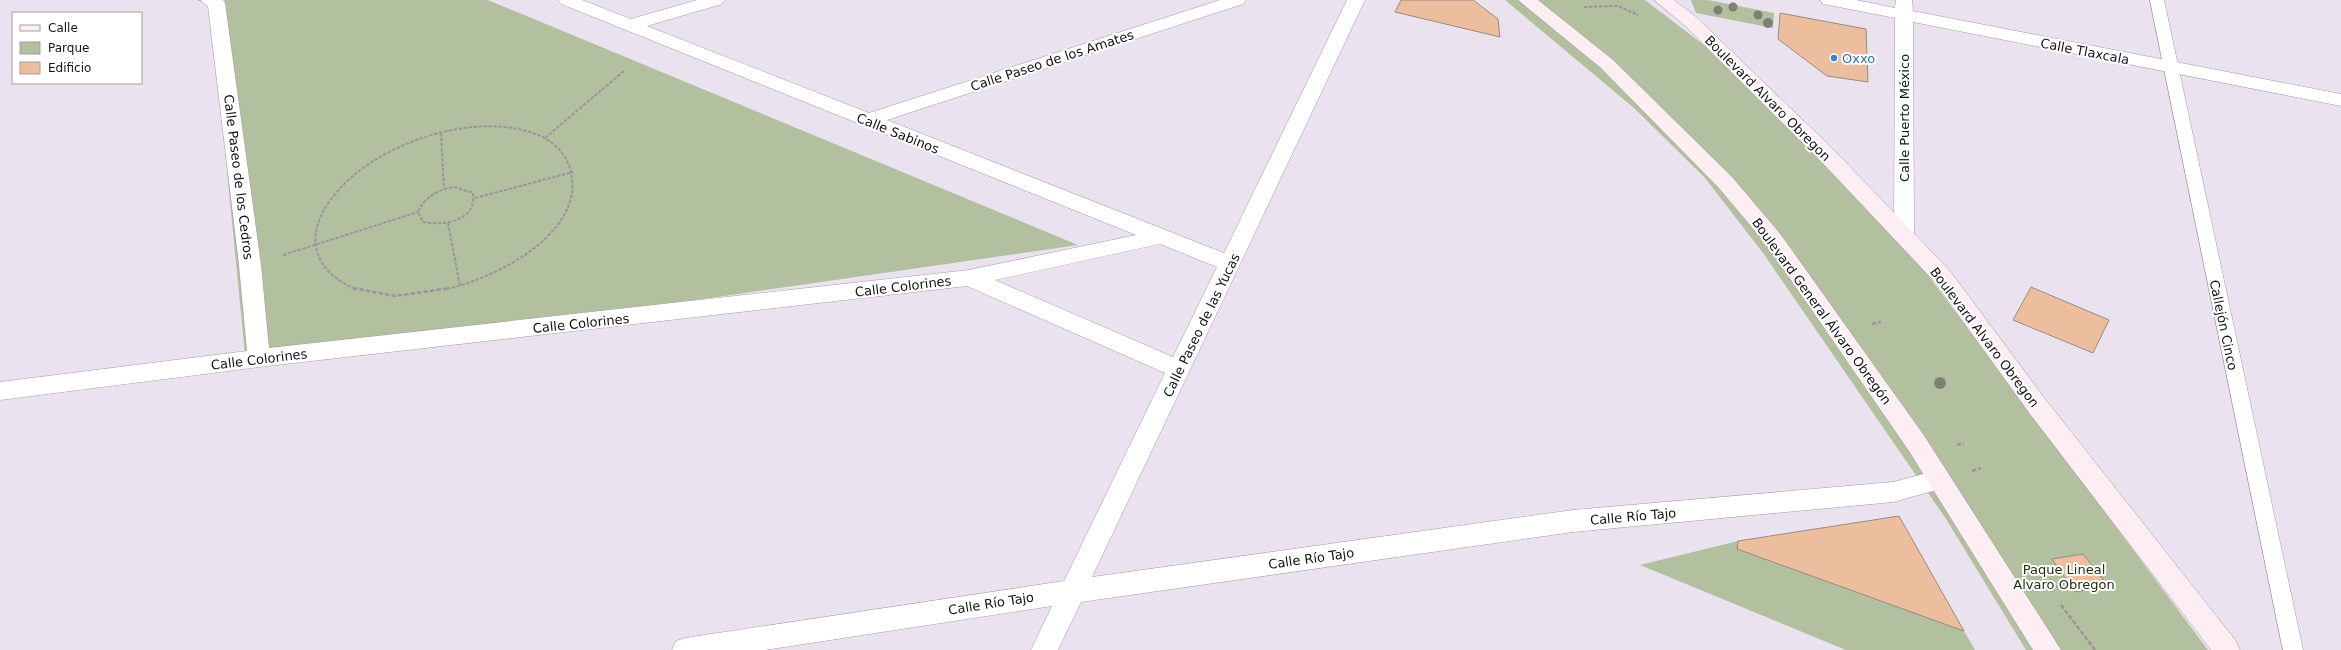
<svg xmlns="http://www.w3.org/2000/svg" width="2341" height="650" font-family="'DejaVu Sans',sans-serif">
<rect width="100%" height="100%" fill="#ebe2ef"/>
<g fill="#b2c09f">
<polygon points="197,0 488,0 1078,245 246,365 211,6"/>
<polygon points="1505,0 1645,0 1730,65 1892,227 2208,650 2026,650 1946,519 1763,253 1705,178 1634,108"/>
<polygon points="1691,0 1708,0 1774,13 1773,28 1696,13"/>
<polygon points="1738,541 1964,631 1975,650 1846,650 1640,565"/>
</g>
<g fill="#edbe9e" stroke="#988b83">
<polygon points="1401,0 1473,0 1498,19 1500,37 1395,12"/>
<polygon points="1780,13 1866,29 1868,82 1827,76 1778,39"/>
<polygon points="2031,287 2109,320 2093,353 2013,320"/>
<polygon points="1899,516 1964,631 1737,549 1738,541"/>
<polygon points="2083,554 2108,586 2075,592 2052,559"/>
</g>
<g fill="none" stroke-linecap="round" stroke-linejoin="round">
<g stroke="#a39aa6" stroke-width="1">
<polygon id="service" points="2150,0 2164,0 2303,650 2283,650"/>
</g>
<g stroke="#a39aa6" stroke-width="1">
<g id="minor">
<path d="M200,0H223L225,3L261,265L269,348L969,270L1136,235L561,4L558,0H582L631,19L697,0H725L722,4L647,26L869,113L1220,0H1246L1243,4L887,120L1224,253L1347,0H1365L1092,577L1573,510L1893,482L1939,470L1948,473L1951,480L1948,487L1893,502L1573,532L1081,602L1058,650H1031L1052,606L765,650H672L676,641L685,638L1064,581L1165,373L967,286L259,367L0,400V382L247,351L239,265L208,6ZM1160,244L1217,267L1173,357L995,280Z"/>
<polygon points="1820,0 1856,0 1895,8 1896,0 1912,0 1913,11 2341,94 2341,106 1913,22 1914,236 1911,241 1904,243 1897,241 1894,236 1895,18 1829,5 1823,4"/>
</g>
</g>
<g stroke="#a39aa6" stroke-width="1">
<g id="secondary">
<polygon points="1518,0 1538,0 1613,60 1732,177 1781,235 1925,437 2061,650 2033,650 1909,451 1767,245 1718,187 1601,68"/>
<polygon points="1654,0 1674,0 1695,16 1831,147 1950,271 2046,400 2236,641 2240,650 2211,650 2030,414 1934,281 1817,157 1683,24"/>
</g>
</g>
<g stroke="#9b949e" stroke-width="2" stroke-dasharray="3.5 1.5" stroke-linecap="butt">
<polyline points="1584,7 1618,6 1638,15"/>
<polyline points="441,133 444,189"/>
<polyline points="545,138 625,70"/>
<path d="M454,187L473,193C477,221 444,226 423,222L418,212C425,196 438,190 454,187Z"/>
<polyline points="475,198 573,172"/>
<polyline points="448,223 460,286"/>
<polyline points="283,255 418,212"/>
<path d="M355,289C281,255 324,191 375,160C420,132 488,115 538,135C554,141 567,155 571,172C585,234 494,279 446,289"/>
</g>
<g stroke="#9b949e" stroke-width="2.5" stroke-dasharray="4.5 2" stroke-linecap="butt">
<polyline points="353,288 395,296 450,288"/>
<polyline points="1872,324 1881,322"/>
<polyline points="1957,445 1964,443"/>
<polyline points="1972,471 1981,468"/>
<polyline points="2051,591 2067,581"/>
<polyline points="2061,605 2095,650"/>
</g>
<use href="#service" fill="#fff" fill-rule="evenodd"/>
<use href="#minor" fill="#fff" fill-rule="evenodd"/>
<use href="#secondary" fill="#fceef2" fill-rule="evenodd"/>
</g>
<g fill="#7d8072">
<circle cx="1733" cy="7" r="4.5"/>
<circle cx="1718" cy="10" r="4.5"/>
<circle cx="1758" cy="15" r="4.5"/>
<circle cx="1768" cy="23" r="5"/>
<circle cx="1940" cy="383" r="6"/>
</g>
<circle fill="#3f7fe0" stroke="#fff" stroke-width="1.5" cx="1834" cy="58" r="4"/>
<g text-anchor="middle" stroke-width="4" stroke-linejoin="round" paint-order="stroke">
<g font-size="13" fill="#151216" stroke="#fff">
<text transform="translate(2085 51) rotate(11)" y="5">Calle Tlaxcala</text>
<text transform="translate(1052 60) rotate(-18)" y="5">Calle Paseo de los Amates</text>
<text transform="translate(1768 98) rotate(45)" y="5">Boulevard Alvaro Obregon</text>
<text transform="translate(1904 118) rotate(-90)" y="5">Calle Puerto México</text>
<text transform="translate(898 133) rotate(22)" y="5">Calle Sabinos</text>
<text transform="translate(239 177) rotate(83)" y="5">Calle Paseo de los Cedros</text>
<text transform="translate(903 286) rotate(-7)" y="5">Calle Colorines</text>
<text transform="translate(1822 311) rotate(54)" y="5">Boulevard General Álvaro Obregón</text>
<text transform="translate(581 323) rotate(-6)" y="5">Calle Colorines</text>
<text transform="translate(1201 325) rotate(-64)" y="5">Calle Paseo de las Yucas</text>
<text transform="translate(2224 325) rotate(78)" y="5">Callejón Cinco</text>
<text transform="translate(1985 337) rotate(53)" y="5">Boulevard Alvaro Obregon</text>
<text transform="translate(259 359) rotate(-7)" y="5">Calle Colorines</text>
<text transform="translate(1633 516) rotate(-5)" y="5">Calle Río Tajo</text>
<text transform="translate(1311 558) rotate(-8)" y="5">Calle Río Tajo</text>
<text transform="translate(991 603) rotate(-9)" y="5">Calle Río Tajo</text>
</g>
<g font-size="13" fill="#366cbe" stroke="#fff" text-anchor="start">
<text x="1842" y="63">Oxxo</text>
</g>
<g font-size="13" fill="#23300c" stroke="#fff">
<text x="2064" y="574">Paque Lineal<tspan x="2064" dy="15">Alvaro Obregon</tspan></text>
</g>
</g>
<rect x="12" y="12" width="130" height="72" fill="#ffffff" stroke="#a1a0a2"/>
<rect x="20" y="25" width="20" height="6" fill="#fceef2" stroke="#a1a0a2"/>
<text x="48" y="32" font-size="12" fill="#151216">Calle</text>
<rect x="20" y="42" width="20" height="12" fill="#b2c09f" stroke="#a1a0a2"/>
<text x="48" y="52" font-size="12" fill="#151216">Parque</text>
<rect x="20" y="62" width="20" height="12" fill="#edbe9e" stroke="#a1a0a2"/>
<text x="48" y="72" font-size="12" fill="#151216">Edificio</text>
</svg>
